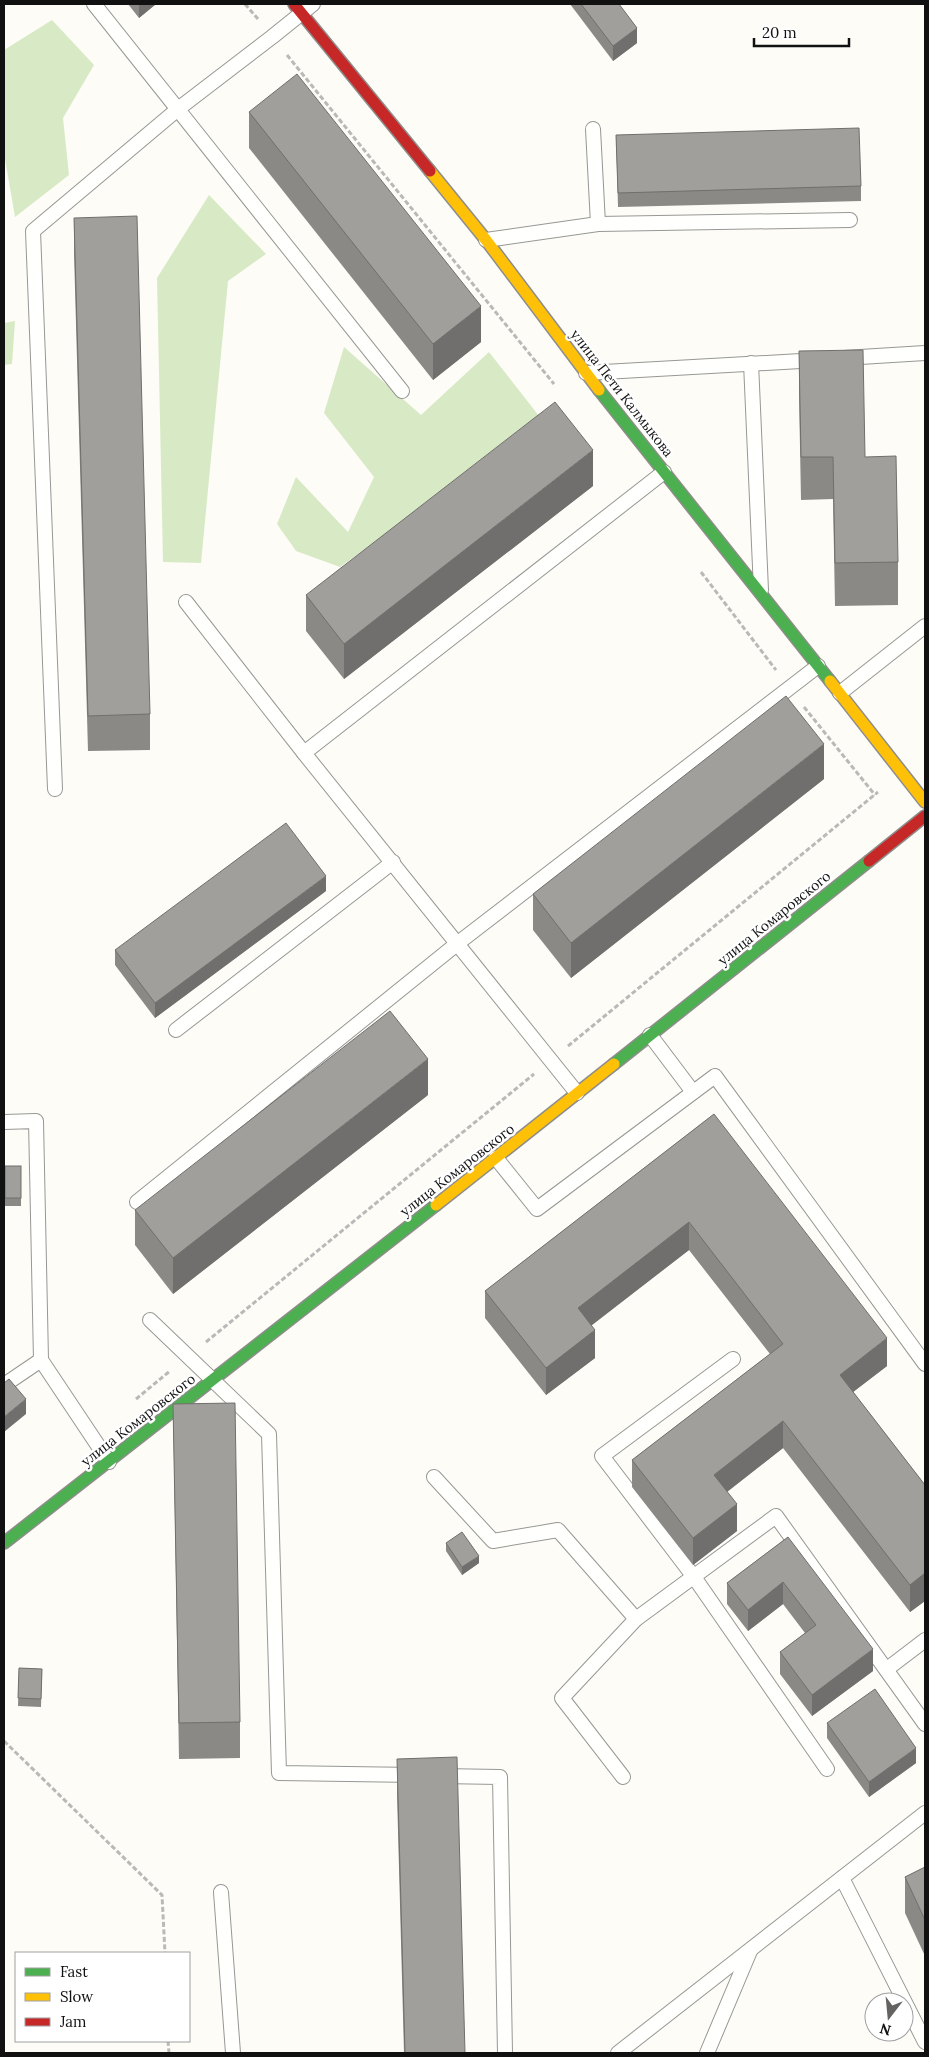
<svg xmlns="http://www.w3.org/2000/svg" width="929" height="2057" font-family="Lora,serif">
<rect width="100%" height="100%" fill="#fdfcf7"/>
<g fill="#d8eac5">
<polygon points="52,20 94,65 63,118 69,175 15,217 4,153 4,50"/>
<polygon points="209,195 266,254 228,281 201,563 163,562 157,278"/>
<polygon points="15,321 12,364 4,365 4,323"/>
<polygon points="344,347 421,415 489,352 543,421 340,567 296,551 277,524 296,477 348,532 374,477 324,413"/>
</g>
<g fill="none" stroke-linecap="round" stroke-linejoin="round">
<g stroke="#979795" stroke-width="16">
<g id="lane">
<polyline points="94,4 402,391"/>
<polyline points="593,129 598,224"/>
<polyline points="486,240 598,224 850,220"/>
<polyline points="844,358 925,353"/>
<polyline points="751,363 761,590"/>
<polyline points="586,373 818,360"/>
<polyline points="186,602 304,753 577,1093"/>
<polyline points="840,693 925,626"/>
<polyline points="304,753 664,472"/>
<polyline points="55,789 33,231 178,109 272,37 313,4"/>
<polyline points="176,1030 393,862"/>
<polyline points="650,1035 693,1092"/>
<polyline points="4,1122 36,1121 41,1360 109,1462"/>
<polyline points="496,1158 537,1209 715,1076 925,1364"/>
<polyline points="137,1202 458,943 818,666"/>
<polyline points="150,1320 269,1434 279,1773 416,1775"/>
<polyline points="733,1359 602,1456 694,1577 827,1769"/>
<polyline points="4,1385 41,1360"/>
<polyline points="434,1477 493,1541 558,1530 636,1619"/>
<polyline points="887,1669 925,1640"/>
<polyline points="440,1776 500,1777 505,2053"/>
<polyline points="623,1777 562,1698 636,1619 776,1516 925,1724"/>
<polyline points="842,1878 925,2042"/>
<polyline points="221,1892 233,2053"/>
<polyline points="618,2053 925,1813"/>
<polyline points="707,2053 750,1951"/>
</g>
</g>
<g stroke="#8e8d8b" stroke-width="14">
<g id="fast">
<polyline points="599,390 830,681"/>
<polyline points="614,1064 869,861"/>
<polyline points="4,1543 436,1205"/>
</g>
</g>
<g stroke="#8e8d8b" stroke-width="14">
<g id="slow">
<polyline points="430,171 486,240 599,390"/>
<polyline points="830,681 925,802"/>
<polyline points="436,1205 614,1064"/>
</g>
</g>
<g stroke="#8e8d8b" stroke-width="14">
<g id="jam">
<polyline points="294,4 430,171"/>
<polyline points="869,861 925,816"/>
</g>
</g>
<g stroke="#b9b9b8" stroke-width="3" stroke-dasharray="5 2.5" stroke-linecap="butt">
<polyline points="245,4 258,19"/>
<polyline points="287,55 554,384"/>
<polyline points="701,572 776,670"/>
<polyline points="804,707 875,795"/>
<polyline points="568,1046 878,792"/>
<polyline points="206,1342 534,1074"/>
<polyline points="136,1399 170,1371"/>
<polyline points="4,1741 162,1895 165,1953"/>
<polyline points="168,2041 169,2053"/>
</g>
<use href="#lane" stroke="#fffffe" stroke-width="14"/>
<use href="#fast" stroke="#4caf50" stroke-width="11"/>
<use href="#slow" stroke="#ffc107" stroke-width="11"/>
<use href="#jam" stroke="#c62828" stroke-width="11"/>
</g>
<g fill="#8a8986">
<polygon points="128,4 156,4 139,18"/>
<polygon points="570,4 619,4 637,43 613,61"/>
<polygon points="249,112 481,342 433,380 249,148"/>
<polygon points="616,135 861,186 861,201 618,207"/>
<polygon points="74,218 150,714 150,750 88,751 74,253"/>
<polygon points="799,351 865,457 898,562 898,605 835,606 833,499 801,500 799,394"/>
<polygon points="593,486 344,679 306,631 306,595"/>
<polygon points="824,779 571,978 533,930 533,894"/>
<polygon points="326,891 155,1018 115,965 115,950"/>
<polygon points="428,1095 173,1294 135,1245 135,1210"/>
<polygon points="714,1114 887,1366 853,1392 925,1485 925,1601 910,1612 783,1448 727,1492 737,1531 693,1565 632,1487 632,1460 770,1354 689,1250 591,1325 595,1358 546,1395 485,1318 485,1291"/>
<rect x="5" y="1166" width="16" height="40"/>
<polygon points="173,1404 240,1722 240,1758 179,1759"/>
<polygon points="788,1537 873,1671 812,1716 780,1674 780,1652 805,1633 783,1604 748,1631 727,1604 727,1583"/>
<polygon points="446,1543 479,1563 462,1575 446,1551"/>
<polygon points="19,1668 42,1669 41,1707 18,1706"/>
<polygon points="827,1723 916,1763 869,1797 827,1738"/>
<polygon points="397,1759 465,2053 404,2053 397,1794"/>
<polygon points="925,1867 925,1956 905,1913 905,1877"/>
</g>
<g fill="#716f6d">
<polygon points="139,4 156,4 139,18"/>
<polygon points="637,28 637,43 613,61 613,46"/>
<polygon points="481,306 481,342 433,380 433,344"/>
<polygon points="593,450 593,486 344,679 344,644"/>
<polygon points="824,744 824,779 571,978 571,943"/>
<polygon points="326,876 326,891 155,1018 155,1003"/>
<polygon points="428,1059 428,1095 173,1294 173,1258"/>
<polygon points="689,1222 689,1250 578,1336 578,1308"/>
<polygon points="595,1330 595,1358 546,1395 546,1368"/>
<polygon points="887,1338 887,1366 840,1402 840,1375"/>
<polygon points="26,1399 26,1414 4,1432 4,1417"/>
<polygon points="783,1421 783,1448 714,1502 714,1475"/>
<polygon points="737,1504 737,1531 693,1565 693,1538"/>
<polygon points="479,1556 479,1563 462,1575 462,1567"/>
<polygon points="925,1573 925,1601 910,1612 910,1585"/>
<polygon points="783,1582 783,1604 748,1631 748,1610"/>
<polygon points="873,1649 873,1671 812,1716 812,1695"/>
<polygon points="916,1748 916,1763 869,1797 869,1782"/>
</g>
<g fill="#a19f9c" stroke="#716f6d">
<polygon points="581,4 619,4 637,28 613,46"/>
<polygon points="297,74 481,306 433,344 249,112"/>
<polygon points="859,128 861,186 618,193 616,135"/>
<polygon points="137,216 150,714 88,716 74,218"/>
<polygon points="863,350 865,457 896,456 898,562 835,563 833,457 801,457 799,351"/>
<polygon points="555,402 593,450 344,644 306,595"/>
<polygon points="786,696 824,744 571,943 533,894"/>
<polygon points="286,823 326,876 155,1003 115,950"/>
<polygon points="390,1011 428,1059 173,1258 135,1210"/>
<polygon points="714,1114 887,1338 840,1375 925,1485 925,1573 910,1585 783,1421 714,1475 737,1504 693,1538 632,1460 783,1344 689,1222 578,1308 595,1330 546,1368 485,1291"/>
<rect x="5" y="1166" width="16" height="32"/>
<polygon points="9,1379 26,1399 4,1417 4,1383"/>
<polygon points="235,1403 240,1722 179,1723 173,1404"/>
<polygon points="462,1532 479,1556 462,1567 446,1543"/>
<polygon points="788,1537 873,1649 812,1695 780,1652 816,1625 783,1582 748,1610 727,1583"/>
<polygon points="19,1668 42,1669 41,1699 18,1698"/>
<polygon points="875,1689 916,1748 869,1782 827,1723"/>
<polygon points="457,1757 465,2053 405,2053 397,1759"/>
<polygon points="925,1867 925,1920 905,1877"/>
</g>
<g text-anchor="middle" stroke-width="5" stroke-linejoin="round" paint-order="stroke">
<g font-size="14" fill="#111" stroke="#fff">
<text transform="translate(622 393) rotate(52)" y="5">улица Пети Калмыкова</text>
<text transform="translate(774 918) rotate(-39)" y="5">улица Комаровского</text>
<text transform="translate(457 1170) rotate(-38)" y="5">улица Комаровского</text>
<text transform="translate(138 1420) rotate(-38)" y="5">улица Комаровского</text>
</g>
</g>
<rect width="929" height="2057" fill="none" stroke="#111111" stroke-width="10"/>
<rect x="15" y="1952" width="175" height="90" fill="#ffffff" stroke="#a0a0a0"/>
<rect x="25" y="1968" width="25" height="8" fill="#4caf50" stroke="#a0a0a0"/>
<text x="60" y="1977" font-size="15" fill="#111111">Fast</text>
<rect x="25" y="1993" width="25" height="8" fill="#ffc107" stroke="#a0a0a0"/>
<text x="60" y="2002" font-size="15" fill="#111111">Slow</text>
<rect x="25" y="2018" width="25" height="8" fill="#c62828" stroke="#a0a0a0"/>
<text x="60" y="2027" font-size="15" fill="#111111">Jam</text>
<g transform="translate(889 2017) rotate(196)"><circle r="24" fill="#ffffff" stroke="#a0a0a0"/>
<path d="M0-4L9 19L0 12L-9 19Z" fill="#646362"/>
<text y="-8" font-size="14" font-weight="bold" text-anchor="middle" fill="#111111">N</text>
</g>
<path d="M754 38v8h95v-8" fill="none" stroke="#111111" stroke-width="2.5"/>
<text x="762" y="38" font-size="15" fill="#111111" stroke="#ffffff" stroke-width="4" paint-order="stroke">20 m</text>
</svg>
